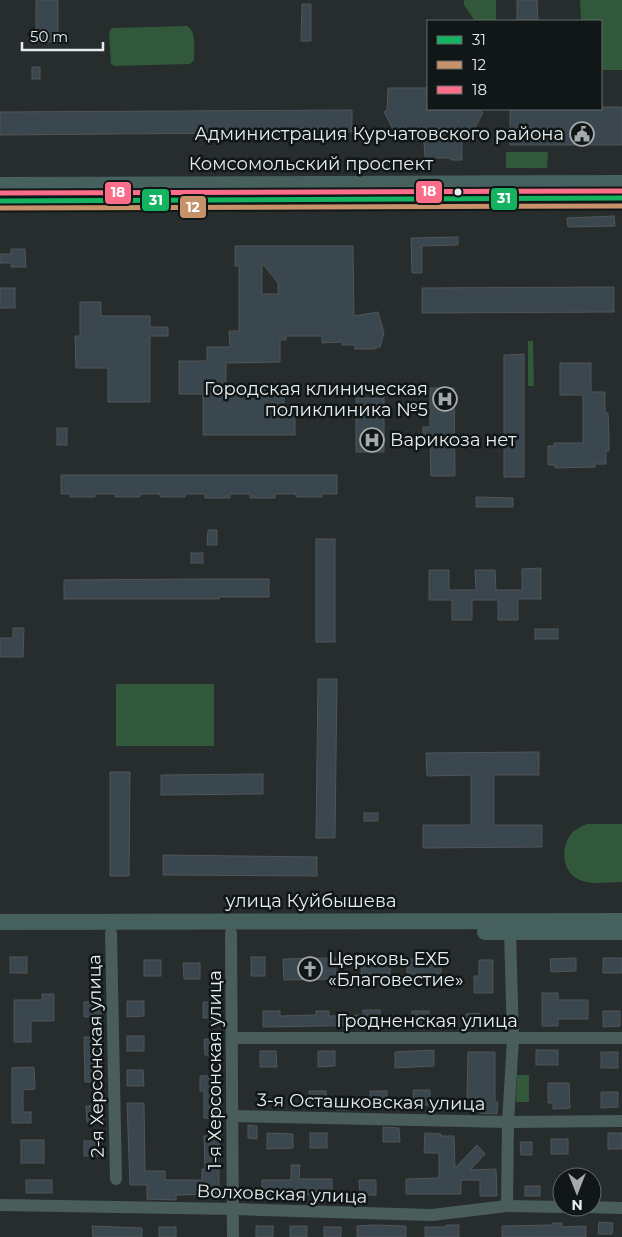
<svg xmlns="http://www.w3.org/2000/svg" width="622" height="1237" font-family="Montserrat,sans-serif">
<rect width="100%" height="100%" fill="#272c2d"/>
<g fill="#31583a">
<polygon points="464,0 496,0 496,21 475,21 464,5"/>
<polygon points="580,0 622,0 622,70 601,70 601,21 581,21"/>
<path d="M187,26C197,32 194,49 194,60L190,64L114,66L111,64L109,32L112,28Z"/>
<polygon points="506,152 548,152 547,168 506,168"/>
<polygon points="528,341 533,341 534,386 528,386"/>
<rect x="116" y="684" width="98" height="62"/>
<path d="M587,824H622V882C609,882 588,886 576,878C563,870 561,850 569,837C573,830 580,827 587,824Z"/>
<polygon points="517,1075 529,1075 529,1102 516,1102"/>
</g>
<g fill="#3b474e" stroke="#515557" fill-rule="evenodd">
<rect x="36" y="0" width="22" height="42"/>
<polygon points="517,0 537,0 538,21 517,21"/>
<polygon points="302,4 311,4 311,41 301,41"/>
<rect x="32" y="67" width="8" height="12"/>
<polygon points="388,88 428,88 428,109 479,109 483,113 472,133 462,136 462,160 451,160 451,158 425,158 424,142 395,133 384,112 387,110"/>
<polygon points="601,107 622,107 622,145 510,145 510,109 601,109"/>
<polygon points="352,110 352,132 0,135 0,112"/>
<polygon points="614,216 615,226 568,227 567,218"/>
<polygon points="458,237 458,245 422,246 422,273 412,273 411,238"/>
<path d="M235,246H353L354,316L378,312L384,333L380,347L373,349H355V345H342V342L322,343V336H286V340H280V362L226,363V387H284V407H295V435H203V394H179V361H207V347H230L229,331H239V266H235ZM262,263L278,283V294H262Z"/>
<polygon points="11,249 25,249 26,267 11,267 11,263 0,263 0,254 11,254"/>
<polygon points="614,287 614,312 422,313 422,288"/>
<rect x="0" y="288" width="15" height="20"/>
<polygon points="80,302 101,302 101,316 150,316 150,327 168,327 168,336 150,336 150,402 108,402 108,368 76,368 75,336 80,336"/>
<polygon points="524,354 524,477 504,477 504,355"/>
<polygon points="560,363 591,363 591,392 605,392 605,413 608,413 609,437 609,451 606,451 606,464 595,464 595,467 555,468 555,465 548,465 548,446 554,446 554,443 583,443 583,395 560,395"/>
<polygon points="430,388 454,388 455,476 431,476 430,445 423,445 423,427 430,427"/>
<rect x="356" y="398" width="28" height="54"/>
<rect x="57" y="428" width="10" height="17"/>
<polygon points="61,475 337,475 337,494 322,494 322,497 296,497 296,494 275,494 275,498 250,498 250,494 230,494 230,498 205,498 205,494 185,494 185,497 160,497 160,494 140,494 140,497 115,497 115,494 95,494 95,497 70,497 70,494 61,494"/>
<polygon points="476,497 513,498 513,507 476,507"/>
<polygon points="208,530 217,530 217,545 207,545"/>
<rect x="316" y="539" width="19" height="103"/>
<rect x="191" y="553" width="12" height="10"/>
<polygon points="541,568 541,599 518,599 518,620 498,620 498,600 472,600 472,620 452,620 452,600 429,600 429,570 449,570 449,590 476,590 475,570 495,570 496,590 522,590 522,569"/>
<polygon points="203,579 269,579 269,597 219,597 219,599 64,599 64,580"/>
<polygon points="13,628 24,628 23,657 0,657 0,638 13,638"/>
<rect x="535" y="629" width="23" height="10"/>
<polygon points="318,679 337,679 335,838 316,838"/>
<polygon points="539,752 539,775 494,775 494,825 542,825 542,847 423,848 423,825 471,825 471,775 427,776 426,753"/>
<polygon points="110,772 130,772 129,876 110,876"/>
<polygon points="263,774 263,794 161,795 161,775"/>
<rect x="364" y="813" width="14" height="8"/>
<polygon points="163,855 317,857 317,876 163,875"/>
<rect x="10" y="957" width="17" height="16"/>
<rect x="251" y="957" width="14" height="19"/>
<polygon points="336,958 336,979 284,980 283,959"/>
<polygon points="441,958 441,974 407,974 407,959"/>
<polygon points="576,958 576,971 551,972 550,959"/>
<rect x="603" y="958" width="19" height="15"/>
<polygon points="362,959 390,959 390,974 361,974"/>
<rect x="144" y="960" width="17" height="16"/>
<polygon points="479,960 493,960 493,993 474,993 474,976 479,976"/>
<polygon points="183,963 200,963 200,979 184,979"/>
<polygon points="542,993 558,993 558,1000 588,1000 588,1019 558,1019 558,1026 542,1026"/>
<polygon points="42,994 54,994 54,1021 31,1021 31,1042 14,1042 14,1000 42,1000"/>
<polygon points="101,1001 101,1017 84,1017 84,1002"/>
<polygon points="127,1001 144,1001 144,1016 127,1017"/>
<polygon points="203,1002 220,1002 220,1017 203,1018"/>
<polygon points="363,1010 380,1010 380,1025 263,1027 263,1011 280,1011 280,1016 316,1015 316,1011 329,1011 329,1016 363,1015"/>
<rect x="412" y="1011" width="17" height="15"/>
<polygon points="603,1011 620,1011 620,1026 603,1027"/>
<polygon points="479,1013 479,1027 466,1027 466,1014"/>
<rect x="127" y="1036" width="17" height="15"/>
<polygon points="84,1037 101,1037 102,1082 85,1082"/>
<polygon points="204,1039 221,1039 221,1055 205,1055"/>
<polygon points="434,1050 434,1066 395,1068 395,1052"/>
<rect x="536" y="1050" width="22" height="15"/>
<polygon points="260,1051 276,1051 277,1067 260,1067"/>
<polygon points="318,1051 335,1051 335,1066 318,1067"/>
<polygon points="468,1052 495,1052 495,1102 498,1102 497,1114 479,1113 479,1098 467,1098"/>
<rect x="601" y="1052" width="17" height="16"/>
<polygon points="34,1067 35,1089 23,1090 23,1112 31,1112 31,1123 12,1123 12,1068"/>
<polygon points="127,1070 143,1070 144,1086 127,1086"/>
<polygon points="217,1075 217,1103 221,1102 221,1118 204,1118 204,1091 200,1091 200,1076"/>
<polygon points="548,1083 569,1083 570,1108 553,1109 553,1103 548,1103"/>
<polygon points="413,1090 430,1090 430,1105 414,1105"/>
<polygon points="309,1091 326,1091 327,1106 310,1106"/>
<rect x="370" y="1091" width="17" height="15"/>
<polygon points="601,1092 618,1092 618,1107 601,1108"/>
<rect x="337" y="1101" width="10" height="9"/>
<polygon points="127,1103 144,1103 145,1171 165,1171 165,1180 202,1180 202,1169 205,1169 204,1136 219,1136 219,1194 176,1195 176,1200 147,1199 147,1185 130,1185"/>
<polygon points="86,1106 103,1106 103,1122 87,1122"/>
<polygon points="248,1125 257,1126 257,1139 248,1138"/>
<polygon points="383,1127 399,1128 400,1142 383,1142"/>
<polygon points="267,1133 293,1134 293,1148 267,1149"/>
<rect x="310" y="1133" width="17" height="15"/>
<polygon points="425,1133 441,1134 441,1136 454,1136 455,1168 477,1145 485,1154 470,1170 496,1169 497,1196 480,1196 480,1180 461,1180 461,1194 406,1194 406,1179 439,1178 439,1153 424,1153"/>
<rect x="608" y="1133" width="14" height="16"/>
<rect x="551" y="1139" width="17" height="15"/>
<rect x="21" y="1140" width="23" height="23"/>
<rect x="84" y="1141" width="17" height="15"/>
<polygon points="520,1142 532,1142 532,1155 521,1155"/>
<polygon points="291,1165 300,1165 299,1179 332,1179 332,1195 279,1194 279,1195 262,1196 262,1180 291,1180"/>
<rect x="26" y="1180" width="26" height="13"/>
<polygon points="359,1180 376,1180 376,1195 360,1195"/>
<rect x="525" y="1186" width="15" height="10"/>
<polygon points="599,1222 613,1223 612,1234 598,1234"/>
<polygon points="552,1223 562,1223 562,1227 586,1226 586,1237 502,1237 502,1226 552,1225"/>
<polygon points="374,1225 406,1226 406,1237 357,1237 357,1226"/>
<polygon points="446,1225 459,1225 459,1237 425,1237 425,1227 446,1227"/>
<polygon points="92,1226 142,1228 142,1237 93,1237"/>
<rect x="256" y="1226" width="17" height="11"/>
<rect x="290" y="1226" width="17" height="11"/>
<rect x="159" y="1227" width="17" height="10"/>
<rect x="324" y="1227" width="17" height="10"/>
</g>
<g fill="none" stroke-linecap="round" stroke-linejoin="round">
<g stroke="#495d5a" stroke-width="12">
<polyline points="111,933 116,1179"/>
<polyline points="231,933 233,1237"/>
<polyline points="232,1038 622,1038"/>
<polyline points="233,1116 508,1122 622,1121"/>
<polyline points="0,1205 233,1209 432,1215 507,1206 562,1207"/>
<polyline points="507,1206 508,1122 513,1039 510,932"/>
<polyline points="587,1207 622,1208"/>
</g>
<g stroke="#46605d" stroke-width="16">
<polyline points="0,185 622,183"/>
<polyline points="0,201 622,198"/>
<polyline points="0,922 622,921"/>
<polyline points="485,932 622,932"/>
</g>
<g stroke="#111617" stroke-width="9">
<polyline id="bus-1" points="0,201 622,198"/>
</g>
<g stroke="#111617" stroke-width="9">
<polyline id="bus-2" points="0,208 622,206"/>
</g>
<g stroke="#111617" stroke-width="9">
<polyline id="bus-3" points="0,193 622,191"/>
</g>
<use href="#bus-1" stroke="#13b361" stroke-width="5"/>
<use href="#bus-2" stroke="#c7916a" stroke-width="5"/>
<use href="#bus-3" stroke="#fb6d88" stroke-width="5"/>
</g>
<defs>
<g id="civic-ring" transform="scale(1.25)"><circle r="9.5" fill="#111617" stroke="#a4a9aa" stroke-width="1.5"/><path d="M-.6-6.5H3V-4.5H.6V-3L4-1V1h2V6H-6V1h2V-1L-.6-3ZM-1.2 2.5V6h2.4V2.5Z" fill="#a4a9aa"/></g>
<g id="hospital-ring" transform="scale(1.25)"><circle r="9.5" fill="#111617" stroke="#a4a9aa" stroke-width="1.5"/><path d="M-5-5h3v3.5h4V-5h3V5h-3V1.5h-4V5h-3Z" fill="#a4a9aa"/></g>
<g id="church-ring" transform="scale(1.25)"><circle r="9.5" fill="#111617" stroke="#a4a9aa" stroke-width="1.5"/><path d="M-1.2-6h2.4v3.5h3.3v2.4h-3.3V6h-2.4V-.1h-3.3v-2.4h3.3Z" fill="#a4a9aa"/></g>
</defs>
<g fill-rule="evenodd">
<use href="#civic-ring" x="582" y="134"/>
<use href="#hospital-ring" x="445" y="399"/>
<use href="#hospital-ring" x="372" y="440"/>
<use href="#church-ring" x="310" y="969"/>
</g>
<circle fill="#e7edee" stroke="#111617" stroke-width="2" cx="458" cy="192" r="4.5"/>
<g text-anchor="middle" stroke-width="5" stroke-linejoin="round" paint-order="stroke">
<g font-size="18" fill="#e7edee" stroke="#111617" text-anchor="end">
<text x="564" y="140">Администрация Курчатовского района</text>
<text x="428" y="395">Городская клиническая<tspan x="428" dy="21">поликлиника №5</tspan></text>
<text x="390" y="446" text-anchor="start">Варикоза нет</text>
<text x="328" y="965" text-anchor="start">Церковь ЕХБ<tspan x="328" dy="21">«Благовестие»</tspan></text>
</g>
<g font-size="18" fill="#e7edee" stroke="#111617">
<text x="311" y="170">Комсомольский проспект</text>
<text x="311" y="907">улица Куйбышева</text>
<text x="427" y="1027">Гродненская улица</text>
<text transform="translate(96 1056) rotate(-91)" y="6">2-я Херсонская улица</text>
<text transform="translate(215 1070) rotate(-90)" y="6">1-я Херсонская улица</text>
<text transform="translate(371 1102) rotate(1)" y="6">3-я Осташковская улица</text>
<text transform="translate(282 1194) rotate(2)" y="6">Волховская улица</text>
</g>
</g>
<g stroke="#111617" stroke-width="2">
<rect x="415" y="180" width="28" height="24" rx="5" fill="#fb6d88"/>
<rect x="104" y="181" width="28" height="24" rx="5" fill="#fb6d88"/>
<rect x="490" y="187" width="28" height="24" rx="5" fill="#13b361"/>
<rect x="141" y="188" width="29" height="24" rx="5" fill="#13b361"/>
<rect x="179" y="195" width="28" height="24" rx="5" fill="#c7916a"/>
</g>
<g font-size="14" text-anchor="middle" font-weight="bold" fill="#fff">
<text x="429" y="196">18</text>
<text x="118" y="197">18</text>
<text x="504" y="203">31</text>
<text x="156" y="205">31</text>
<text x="193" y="212">12</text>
</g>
<rect x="427" y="20" width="175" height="90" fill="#111617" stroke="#676c6d"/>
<rect x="437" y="36" width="25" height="8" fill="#13b361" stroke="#676c6d"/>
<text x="472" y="45" font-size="15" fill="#e7edee">31</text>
<rect x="437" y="61" width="25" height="8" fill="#c7916a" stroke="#676c6d"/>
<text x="472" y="70" font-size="15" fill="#e7edee">12</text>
<rect x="437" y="86" width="25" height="8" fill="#fb6d88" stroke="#676c6d"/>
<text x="472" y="95" font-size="15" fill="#e7edee">18</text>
<g transform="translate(577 1192) rotate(180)"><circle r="24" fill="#111617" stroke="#676c6d"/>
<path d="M0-4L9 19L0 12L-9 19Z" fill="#a4a9aa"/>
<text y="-8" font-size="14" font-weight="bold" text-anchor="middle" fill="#e7edee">N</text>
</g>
<path d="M22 42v8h81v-8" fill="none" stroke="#e7edee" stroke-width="2.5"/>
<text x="30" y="42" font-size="15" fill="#e7edee" stroke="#111617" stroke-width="4" paint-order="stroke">50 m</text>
</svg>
